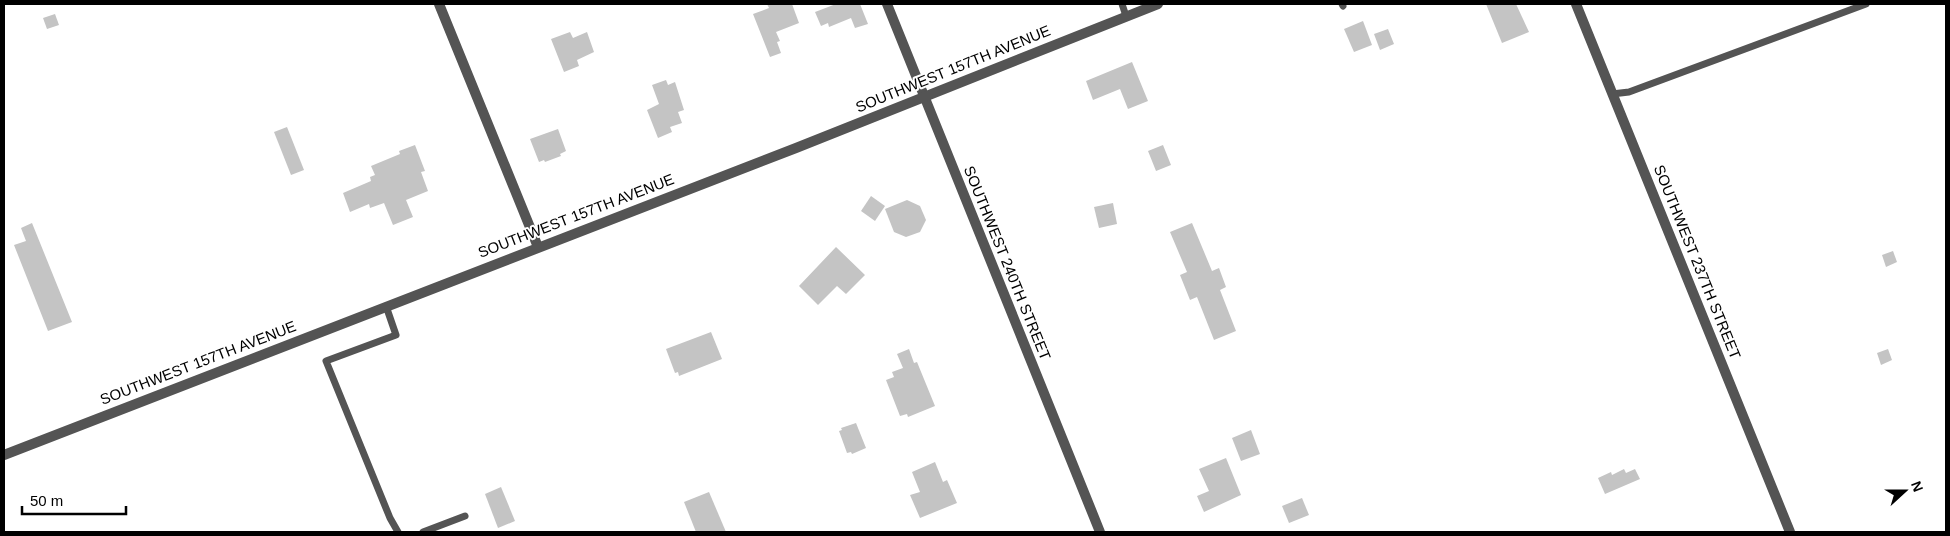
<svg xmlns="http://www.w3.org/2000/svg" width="1950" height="536" font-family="Helvetica,sans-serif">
<rect width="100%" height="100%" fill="#fff"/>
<g fill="#c4c4c4">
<polygon points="767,4 792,4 799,23 776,32 780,41 777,42 781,53 770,57 753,14 769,8"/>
<polygon points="836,4 860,4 868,24 855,28 851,18 829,27 828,23 821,26 815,12"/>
<polygon points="1486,4 1516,4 1529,32 1502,43"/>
<polygon points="55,14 59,25 47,29 43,18"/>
<polygon points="1363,21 1372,45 1354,52 1344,29"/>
<polygon points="1388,29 1394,44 1380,50 1374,34"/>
<polygon points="570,32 573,38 587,32 594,52 577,60 579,66 564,72 551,39"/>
<polygon points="1132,62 1148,101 1128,109 1120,89 1093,100 1086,81"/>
<polygon points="666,80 668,85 675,82 684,110 678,112 682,123 670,127 672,132 658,138 647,110 659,104 652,85"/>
<polygon points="287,127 304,170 291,175 274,132"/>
<polygon points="558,129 566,151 560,154 561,156 545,162 544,160 539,162 530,139"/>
<polygon points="415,145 425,171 421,172 428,191 406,200 413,217 393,225 384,203 370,208 369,204 350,212 343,193 371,181 370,177 375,175 371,166 400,154 399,151"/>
<polygon points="1163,145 1171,165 1156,171 1148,151"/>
<polygon points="871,196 885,206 875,221 861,211"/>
<polygon points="907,200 920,206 926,220 920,232 906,237 894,232 885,209"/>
<polygon points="1113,203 1117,224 1099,228 1094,207"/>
<polygon points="32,223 72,322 48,331 14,245 26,241 21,228"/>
<polygon points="1192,223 1212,271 1219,268 1226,287 1220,290 1236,331 1214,340 1197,297 1190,300 1180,275 1187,272 1170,232"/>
<polygon points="836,247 865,275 846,294 837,286 818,305 799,286"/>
<polygon points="1893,251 1897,262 1886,267 1882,255"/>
<polygon points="711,332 722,359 679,376 678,372 675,373 666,349"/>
<polygon points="909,349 914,363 917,362 935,406 908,417 907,414 900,416 886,380 894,377 892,372 903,368 897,354"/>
<polygon points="1888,349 1892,360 1881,365 1877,353"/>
<polygon points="856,423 866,448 852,454 851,452 847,453 839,431 842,430 841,428"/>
<polygon points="1251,430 1260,454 1241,461 1232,438"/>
<polygon points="1226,458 1241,495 1204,512 1197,496 1209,491 1199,469"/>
<polygon points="935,462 943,482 947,480 957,503 920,518 910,495 920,492 912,472"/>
<polygon points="1624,469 1626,473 1635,469 1640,479 1605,494 1598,478 1611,472 1612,475"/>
<polygon points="501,487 515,521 498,528 485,494"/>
<polygon points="709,492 726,532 696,532 684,502"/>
<polygon points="1302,498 1309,515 1289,523 1282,506"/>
</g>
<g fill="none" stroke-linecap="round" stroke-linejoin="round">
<g stroke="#545454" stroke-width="7">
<polyline points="1122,4 1126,16"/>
<polyline points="1342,4 1343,6"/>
<polyline points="1612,94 1629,92 1866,4"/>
<polyline points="386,306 396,335 326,361 390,518 398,532"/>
<polyline points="423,532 465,516"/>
</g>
<g stroke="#545454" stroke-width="10">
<polyline points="439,4 538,247"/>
<polyline points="887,4 1100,532"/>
<polyline points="1576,4 1790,532"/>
</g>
<polyline stroke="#545454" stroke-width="10" points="4,455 796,148 1158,4"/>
</g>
<g text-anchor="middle" stroke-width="4" stroke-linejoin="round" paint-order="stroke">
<g font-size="15" fill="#000" stroke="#fff">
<text transform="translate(953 69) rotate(-22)" y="5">SOUTHWEST 157TH AVENUE</text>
<text transform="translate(576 216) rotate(-21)" y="5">SOUTHWEST 157TH AVENUE</text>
<text transform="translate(1697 262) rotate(68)" y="5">SOUTHWEST 237TH STREET</text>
<text transform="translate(1007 263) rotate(68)" y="5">SOUTHWEST 240TH STREET</text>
<text transform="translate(198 363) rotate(-21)" y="5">SOUTHWEST 157TH AVENUE</text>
</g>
</g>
<rect width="1950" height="536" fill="none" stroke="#000000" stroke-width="10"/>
<g transform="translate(1905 491) rotate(69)" stroke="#ffffff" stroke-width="4" paint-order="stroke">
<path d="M0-4L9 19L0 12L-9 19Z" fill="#000000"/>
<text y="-8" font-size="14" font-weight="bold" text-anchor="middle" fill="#000000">N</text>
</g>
<path d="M22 506v8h104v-8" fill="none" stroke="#000000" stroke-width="2.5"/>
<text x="30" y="506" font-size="15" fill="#000000" stroke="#ffffff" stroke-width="4" paint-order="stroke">50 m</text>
</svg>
